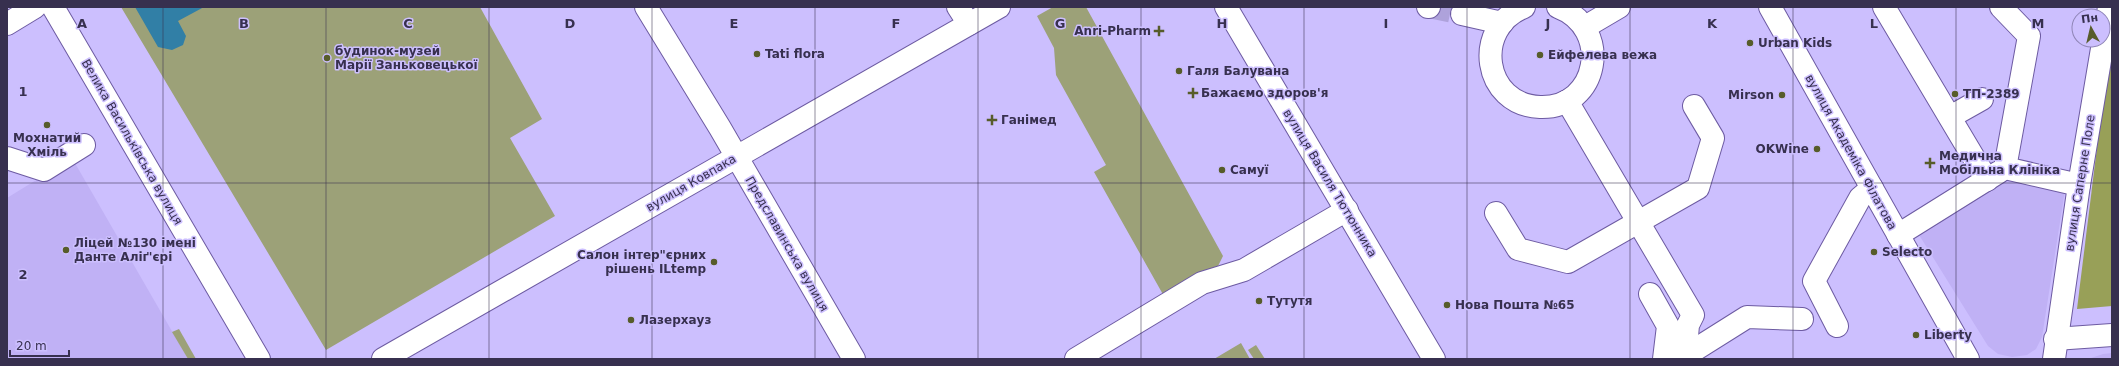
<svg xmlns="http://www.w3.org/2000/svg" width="2119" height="366" font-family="'DejaVu Sans',sans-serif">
<rect width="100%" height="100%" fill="#ccbffe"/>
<g fill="#c0b1f5">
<polygon points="72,158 188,359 7,359 7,198"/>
<polygon points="2005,176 2065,190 2042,337 2036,349 2027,355 2012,357 1998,354 1988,346 1916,230"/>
<polygon points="2112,353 2112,359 2088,359 2103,354"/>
</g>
<g fill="#9ca178">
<polygon points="121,7 480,7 542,119 510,138 555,216 326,350"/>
<polygon points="1053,7 1086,7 1223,256 1217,268 1165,298 1094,172 1106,165 1056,75 1054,48 1037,16"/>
<polygon points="179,329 196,359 188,359 172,332"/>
<polygon points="1241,343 1250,359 1214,359"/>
<polygon points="1256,345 1265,359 1254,359 1248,350"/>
</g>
<polygon fill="#98a058" points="2112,51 2112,306 2077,309 2101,115"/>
<polygon fill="#317fa6" points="135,7 204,7 178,21 186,36 183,45 172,50 158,47"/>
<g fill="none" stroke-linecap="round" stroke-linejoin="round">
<polyline stroke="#aea2db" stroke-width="22" stroke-dasharray="22 11" stroke-linecap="butt" points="1429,7 1462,14"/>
<g stroke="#6d5ba2" stroke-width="24">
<g id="minor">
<polyline points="646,7 720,128 854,359"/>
<polyline points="958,7 969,24"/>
<polyline points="1226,7 1434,359"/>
<polyline points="1428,7 1429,7"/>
<path d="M1524,7C1472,28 1483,105 1540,107C1599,109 1613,28 1558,7"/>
<polyline points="1770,7 1968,359"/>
<polyline points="1884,7 1987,180"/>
<polyline points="2001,7 2029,36 2005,168 2079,185"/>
<polyline points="1462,14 1502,23"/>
<polyline points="7,24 35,7"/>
<polyline points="1585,27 1619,7"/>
<polyline points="1567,101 1693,315 1688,325 1685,359"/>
<polyline points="1950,117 1982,99"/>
<polyline points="7,158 44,170 84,145"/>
<polyline points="1496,213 1518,249 1568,262 1698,188 1713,138 1694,106"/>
<polyline points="1898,235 1999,172"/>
<polyline points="1650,294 1668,326 1664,359"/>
<polyline points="1837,326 1814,281 1860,198 1872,188"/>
<polyline points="2055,339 2112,335"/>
<polyline points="1685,356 1747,317 1802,319"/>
<polyline points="383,359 999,7"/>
<polyline points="1076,359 1202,283 1244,270 1347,210"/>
<polyline points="2054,359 2079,185 2109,7"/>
</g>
</g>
<g stroke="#6d5ba2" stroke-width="24">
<polyline id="major" points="53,7 259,359"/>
</g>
<use href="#minor" stroke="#fff" stroke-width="22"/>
<use href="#major" stroke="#fff" stroke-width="22"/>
</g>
<path fill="none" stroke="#37304f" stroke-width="1" stroke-opacity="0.55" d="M163,7V359M326,7V359M489,7V359M652,7V359M815,7V359M978,7V359M1141,7V359M1304,7V359M1467,7V359M1630,7V359M1793,7V359M1956,7V359M7,183H2112"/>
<g fill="#575c2a" stroke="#ccbffe" stroke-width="1.5">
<path d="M1157 25h4v4h4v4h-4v4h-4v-4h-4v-4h4z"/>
<circle cx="1750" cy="43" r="4"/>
<circle cx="757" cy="54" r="4"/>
<circle cx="1540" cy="55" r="4"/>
<circle cx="327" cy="58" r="4"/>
<circle cx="1179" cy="71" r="4"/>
<path d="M1191 87h4v4h4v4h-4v4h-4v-4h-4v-4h4z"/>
<circle cx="1955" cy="94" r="4"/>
<circle cx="1782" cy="95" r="4"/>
<path d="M990 114h4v4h4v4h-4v4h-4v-4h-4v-4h4z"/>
<circle cx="47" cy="125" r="4"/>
<circle cx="1817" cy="149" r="4"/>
<path d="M1928 157h4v4h4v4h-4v4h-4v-4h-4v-4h4z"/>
<circle cx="1222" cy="170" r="4"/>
<circle cx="66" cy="250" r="4"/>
<circle cx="1874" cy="252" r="4"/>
<circle cx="714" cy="262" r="4"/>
<circle cx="1259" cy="301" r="4"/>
<circle cx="1447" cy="305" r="4"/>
<circle cx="631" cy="320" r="4"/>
<circle cx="1916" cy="335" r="4"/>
</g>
<g text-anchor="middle" stroke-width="3" stroke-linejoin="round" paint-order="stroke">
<g font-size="12" font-weight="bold" fill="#37304f" stroke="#ccbffe" text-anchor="start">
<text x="1151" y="35" text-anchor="end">Anri-Pharm</text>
<text x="1758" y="47">Urban Kids</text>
<text x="335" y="55">будинок-музей<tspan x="335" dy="14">Марії Заньковецької</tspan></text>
<text x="765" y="58">Tati flora</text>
<text x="1548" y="59">Ейфелева вежа</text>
<text x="1187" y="75">Галя Балувана</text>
<text x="1201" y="97">Бажаємо здоров'я</text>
<text x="1963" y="98">ТП-2389</text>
<text x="1774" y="99" text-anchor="end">Mirson</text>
<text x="1001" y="124">Ганімед</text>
<text x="47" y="142" text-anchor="middle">Мохнатий<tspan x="47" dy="14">Хміль</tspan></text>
<text x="1809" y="153" text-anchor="end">OKWine</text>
<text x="1939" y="160">Медична<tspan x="1939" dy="14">Мобільна Клініка</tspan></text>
<text x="1230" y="174">Самуї</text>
<text x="74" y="247">Ліцей №130 імені<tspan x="74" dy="14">Данте Аліґ'єрі</tspan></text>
<text x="1882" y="256">Selecto</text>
<text x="706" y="259" text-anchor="end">Салон інтер"єрних<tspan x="706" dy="14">рішень ILtemp</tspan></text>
<text x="1267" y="305">Тутутя</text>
<text x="1455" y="309">Нова Пошта №65</text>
<text x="639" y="324">Лазерхауз</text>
<text x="1924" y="339">Liberty</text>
</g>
<g font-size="12" fill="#37304f" stroke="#ccbffe">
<text transform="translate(132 142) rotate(60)" y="4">Велика Васильківська вулиця</text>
<text transform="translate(1851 152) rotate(61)" y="4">вулиця Академіка Філатова</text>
<text transform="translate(691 183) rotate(-30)" y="4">вулиця Ковпака</text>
<text transform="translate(1330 183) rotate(59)" y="4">вулиця Василя Тютюнника</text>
<text transform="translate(2080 183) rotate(-81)" y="4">вулиця Саперне Поле</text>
<text transform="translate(787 244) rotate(60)" y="4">Предславинська вулиця</text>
</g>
</g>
<g font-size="13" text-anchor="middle" font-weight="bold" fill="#37304f" stroke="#ccbffe" stroke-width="3" stroke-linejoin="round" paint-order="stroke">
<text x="82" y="28">A</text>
<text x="244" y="28">B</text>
<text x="408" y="28">C</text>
<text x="570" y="28">D</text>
<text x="734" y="28">E</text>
<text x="896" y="28">F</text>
<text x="1060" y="28">G</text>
<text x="1222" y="28">H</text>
<text x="1386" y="28">I</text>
<text x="1548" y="28">J</text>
<text x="1712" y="28">K</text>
<text x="1874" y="28">L</text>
<text x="2038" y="28">M</text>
<text x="23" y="96">1</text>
<text x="23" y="279">2</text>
</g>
<rect width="2119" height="366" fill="none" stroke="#37304f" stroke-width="16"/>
<g transform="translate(2091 28) rotate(352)"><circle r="19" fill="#ccbffe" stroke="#9086b8"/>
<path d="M0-3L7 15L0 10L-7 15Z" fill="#575c2a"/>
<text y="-6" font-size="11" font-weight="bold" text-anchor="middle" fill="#37304f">Пн</text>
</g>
<path d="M10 350v6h59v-6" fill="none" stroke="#37304f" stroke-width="2"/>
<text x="16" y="350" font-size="12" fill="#37304f" stroke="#ccbffe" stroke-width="3" paint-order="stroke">20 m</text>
</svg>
